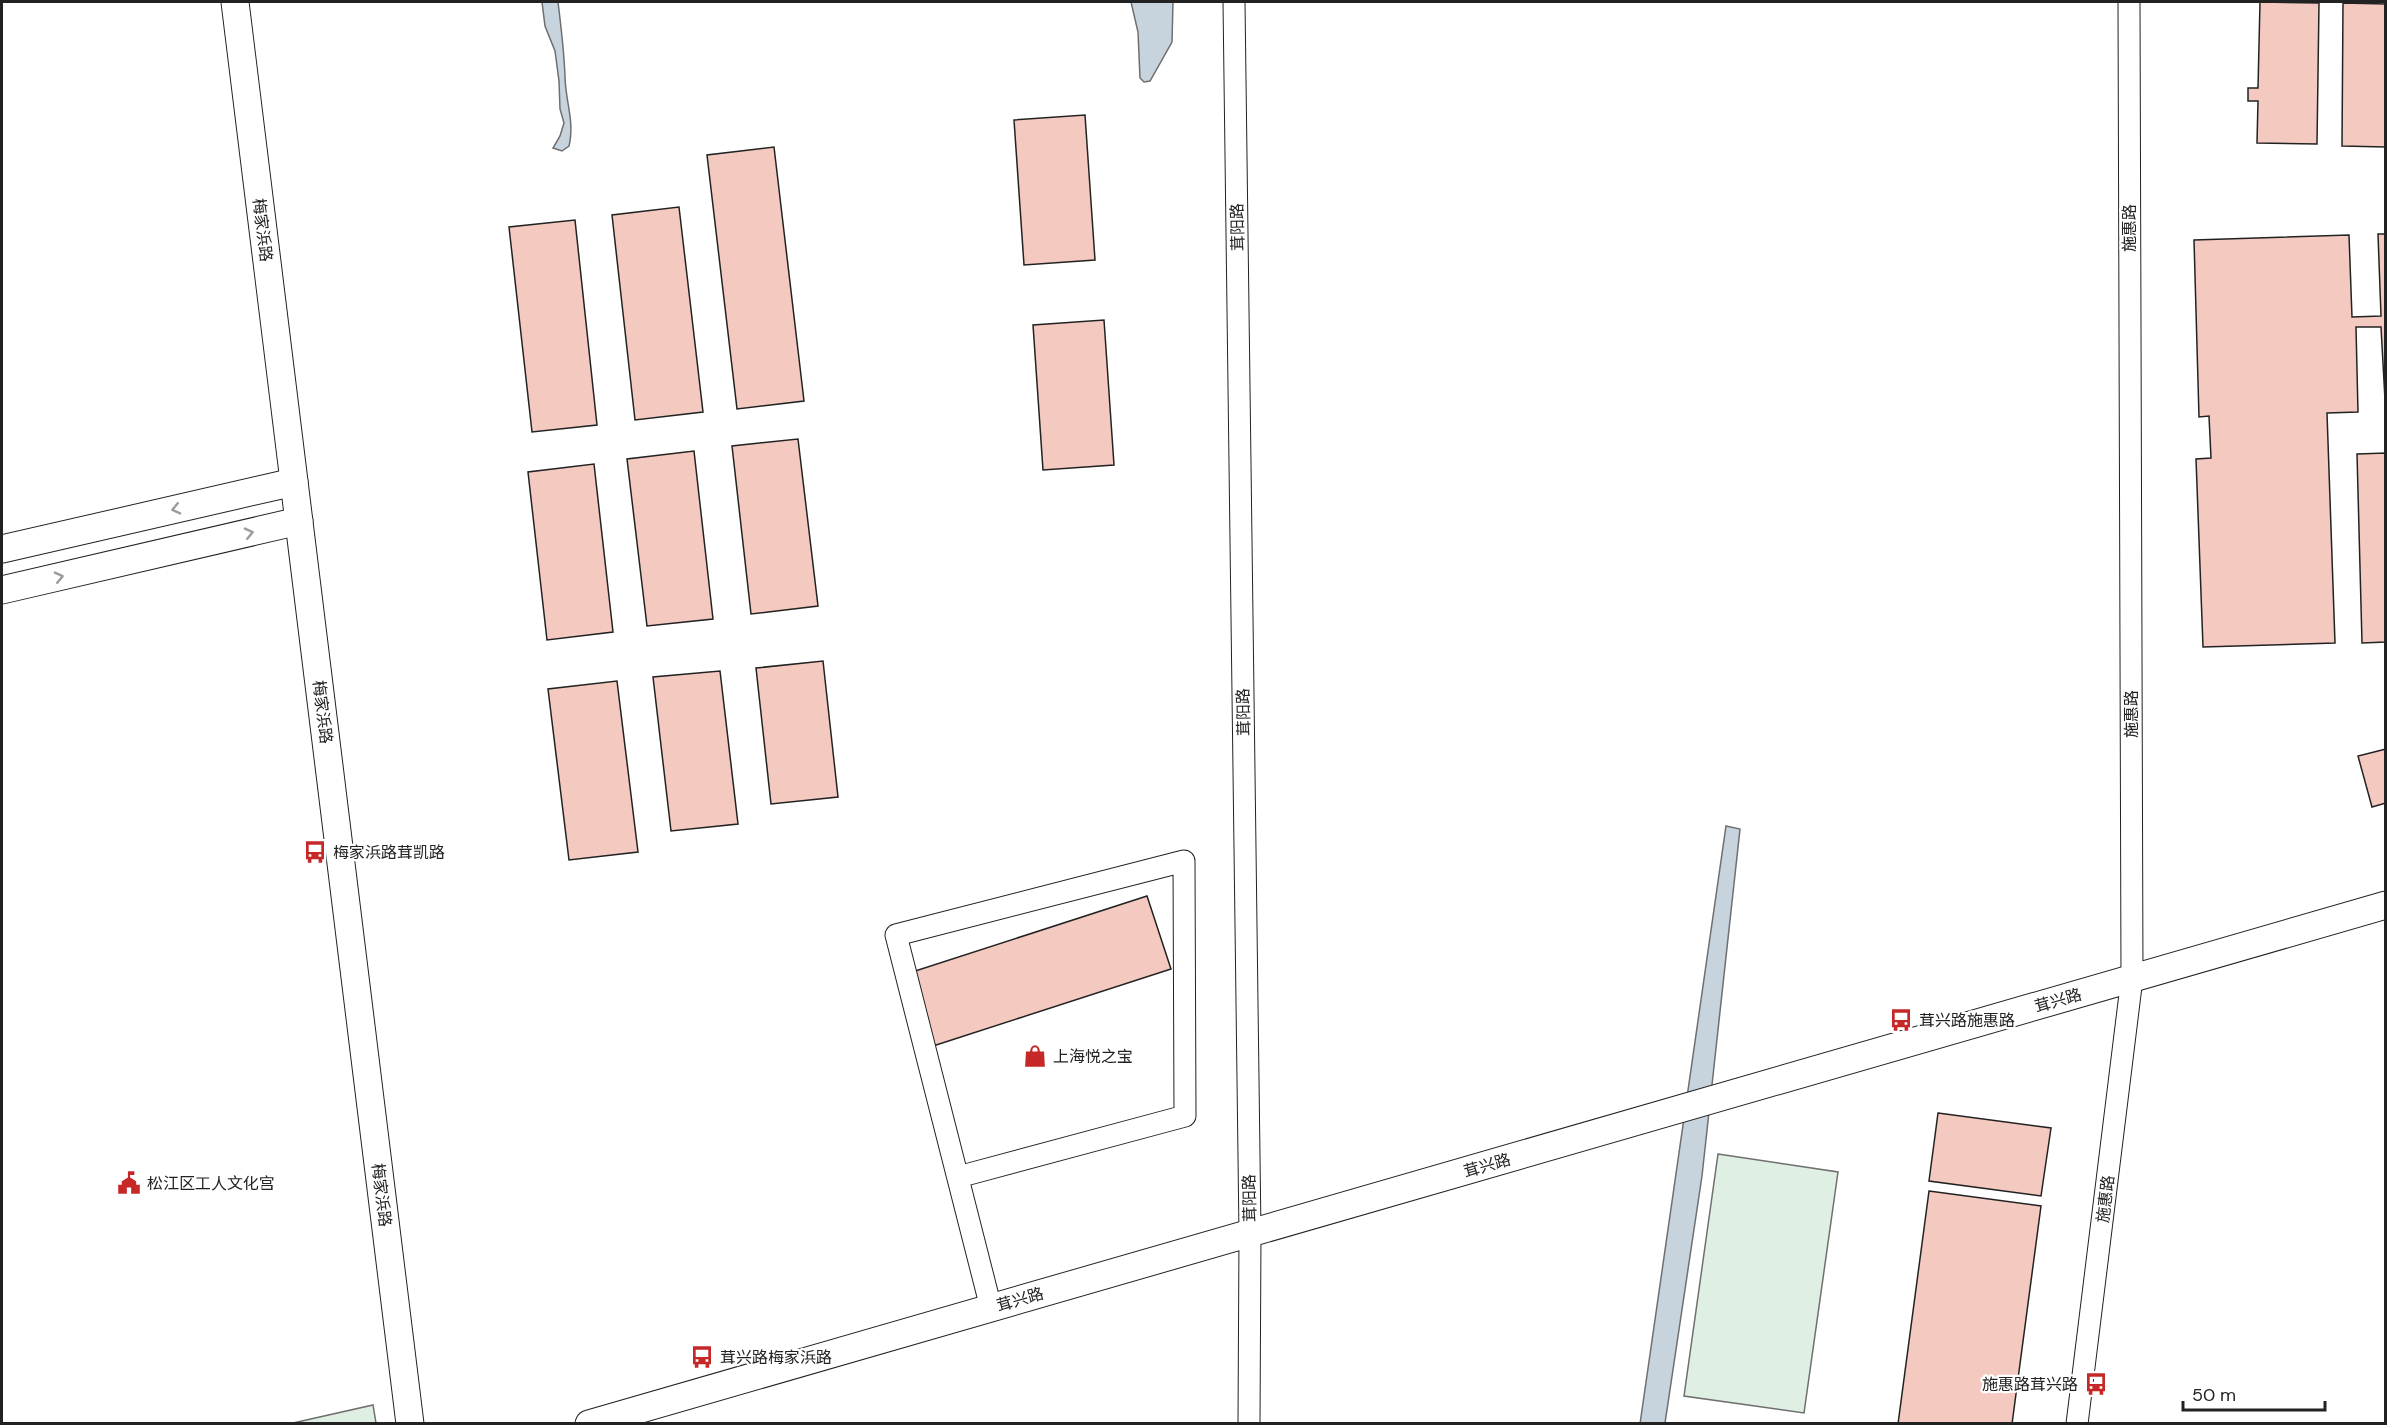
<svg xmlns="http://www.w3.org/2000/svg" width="2387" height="1425" font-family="'DM Sans','Noto Sans SC',sans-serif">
<rect width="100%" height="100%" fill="#fff"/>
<g fill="#e0efe3" stroke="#6f6f6f" stroke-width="1.5">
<polygon points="1718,1154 1838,1172 1804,1413 1684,1396"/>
<polygon points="373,1405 376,1423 293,1423"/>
</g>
<g fill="#c7d3dd" stroke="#6f6f6f" stroke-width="1.5">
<path d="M542,2H558C561,26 564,51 565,76C565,100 575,121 569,146L562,151L553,148L560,136L564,123L560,109L559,81L555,51L545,26Z"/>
<polygon points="1131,2 1173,2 1172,42 1150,81 1144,82 1140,78 1138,32"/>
<polygon points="1726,826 1740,829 1702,1176 1665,1423 1640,1424"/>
</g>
<g fill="#f3c9c0" stroke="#222" stroke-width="1.5">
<polygon points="2260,2 2319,3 2317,144 2257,143 2258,101 2248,101 2248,88 2258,88"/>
<polygon points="2343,3 2386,4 2386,147 2342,146"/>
<polygon points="1085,115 1095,260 1024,265 1014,120"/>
<polygon points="774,147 804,401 737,409 707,155"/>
<polygon points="679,207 703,412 635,420 612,215"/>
<polygon points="575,220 597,425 532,432 509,227"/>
<polygon points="2378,234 2386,234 2386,418 2381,327 2356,327 2358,412 2327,413 2335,643 2203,647 2196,459 2211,458 2209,416 2199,417 2194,240 2349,235 2352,317 2381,316"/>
<polygon points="1104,320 1114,465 1043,470 1033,325"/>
<polygon points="798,439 818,606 751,614 732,446"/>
<polygon points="694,451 713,619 647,626 627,459"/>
<polygon points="2386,453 2386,642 2362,643 2357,454"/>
<polygon points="594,464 613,632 547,640 528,472"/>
<polygon points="823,661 838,797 771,804 756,668"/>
<polygon points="720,671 738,824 671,831 653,677"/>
<polygon points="617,681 638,852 569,860 548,689"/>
<polygon points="2386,749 2386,803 2372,807 2358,756"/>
<polygon points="1147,896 1171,969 933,1046 909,973"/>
<polygon points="1938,1113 2051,1128 2041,1196 1929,1181"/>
<polygon points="1929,1191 2041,1206 2012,1424 1898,1424"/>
</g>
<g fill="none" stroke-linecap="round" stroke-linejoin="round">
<g stroke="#222" stroke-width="23">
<g id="minor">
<polyline points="1234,2 1250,1233 1249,1424"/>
<polyline points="958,1177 1185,1116 1184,861 896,935 991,1308"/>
<polyline points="2077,1424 2132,978 2129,2"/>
</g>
</g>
<g stroke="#222" stroke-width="29">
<g id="major">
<polyline points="235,2 410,1424"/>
<polyline points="2,549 294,482"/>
<polyline points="2,590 299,521"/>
<polyline points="589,1424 2386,905"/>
</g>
</g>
<use href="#minor" stroke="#fff" stroke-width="21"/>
<use href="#major" stroke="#fff" stroke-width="27"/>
</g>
<defs><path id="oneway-chevron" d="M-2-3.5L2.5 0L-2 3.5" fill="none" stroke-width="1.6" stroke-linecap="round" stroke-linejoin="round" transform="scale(1.5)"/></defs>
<g stroke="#9c9c9c">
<use href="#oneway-chevron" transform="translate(176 509) rotate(167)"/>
<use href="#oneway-chevron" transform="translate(249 533) rotate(-13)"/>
<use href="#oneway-chevron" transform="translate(59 577) rotate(-13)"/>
</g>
<defs>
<g id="bus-bare" transform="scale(1.8)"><path d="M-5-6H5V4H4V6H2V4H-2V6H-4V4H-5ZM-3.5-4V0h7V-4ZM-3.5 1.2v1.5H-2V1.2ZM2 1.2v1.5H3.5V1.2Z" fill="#c62828" stroke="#fff" stroke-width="2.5" paint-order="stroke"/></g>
<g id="shop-bare" transform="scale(1.8)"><path d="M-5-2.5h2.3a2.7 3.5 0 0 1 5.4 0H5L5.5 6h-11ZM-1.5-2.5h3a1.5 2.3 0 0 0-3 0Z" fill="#c62828" stroke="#fff" stroke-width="2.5" paint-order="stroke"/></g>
<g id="civic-bare" transform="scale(1.8)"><path d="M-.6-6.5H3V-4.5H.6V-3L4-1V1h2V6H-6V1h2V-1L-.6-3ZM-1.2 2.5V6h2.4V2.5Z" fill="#c62828" stroke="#fff" stroke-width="2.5" paint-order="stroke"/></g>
</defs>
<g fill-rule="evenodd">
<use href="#bus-bare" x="315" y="852"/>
<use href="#bus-bare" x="1901" y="1020"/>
<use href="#shop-bare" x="1035" y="1056"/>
<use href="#civic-bare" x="129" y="1183"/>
<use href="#bus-bare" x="702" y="1357"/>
<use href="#bus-bare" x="2096" y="1384"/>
</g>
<g text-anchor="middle" stroke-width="4.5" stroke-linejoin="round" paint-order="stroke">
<g font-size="16" fill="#222" stroke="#fff">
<text transform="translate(1237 227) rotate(-91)" y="6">茸阳路</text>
<text transform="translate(2129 228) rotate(-90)" y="6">施惠路</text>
<text transform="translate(263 230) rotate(83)" y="6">梅家浜路</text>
<text transform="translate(323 712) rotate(83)" y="6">梅家浜路</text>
<text transform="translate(1243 712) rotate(-91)" y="6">茸阳路</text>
<text transform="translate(2131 714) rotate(-90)" y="6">施惠路</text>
<text transform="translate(2058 1000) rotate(-16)" y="6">茸兴路</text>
<text transform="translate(1487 1165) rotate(-16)" y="6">茸兴路</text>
<text transform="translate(382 1195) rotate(83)" y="6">梅家浜路</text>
<text transform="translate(1249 1198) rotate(-91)" y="6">茸阳路</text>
<text transform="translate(2105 1199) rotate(-83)" y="6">施惠路</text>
<text transform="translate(1020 1299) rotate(-16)" y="6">茸兴路</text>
</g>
<g font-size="16" fill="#222" stroke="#fff" text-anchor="start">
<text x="333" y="858">梅家浜路茸凯路</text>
<text x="1919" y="1026">茸兴路施惠路</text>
<text x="1053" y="1062">上海悦之宝</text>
<text x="147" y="1189">松江区工人文化宫</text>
<text x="720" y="1363">茸兴路梅家浜路</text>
<text x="2078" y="1390" text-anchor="end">施惠路茸兴路</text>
</g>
</g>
<rect width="2387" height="1425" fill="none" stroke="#222222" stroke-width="6"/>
<path d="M2183 1401v9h142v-9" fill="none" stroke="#222222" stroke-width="3"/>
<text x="2192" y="1401" font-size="18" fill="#222222" stroke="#ffffff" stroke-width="4.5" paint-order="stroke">50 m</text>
</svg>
